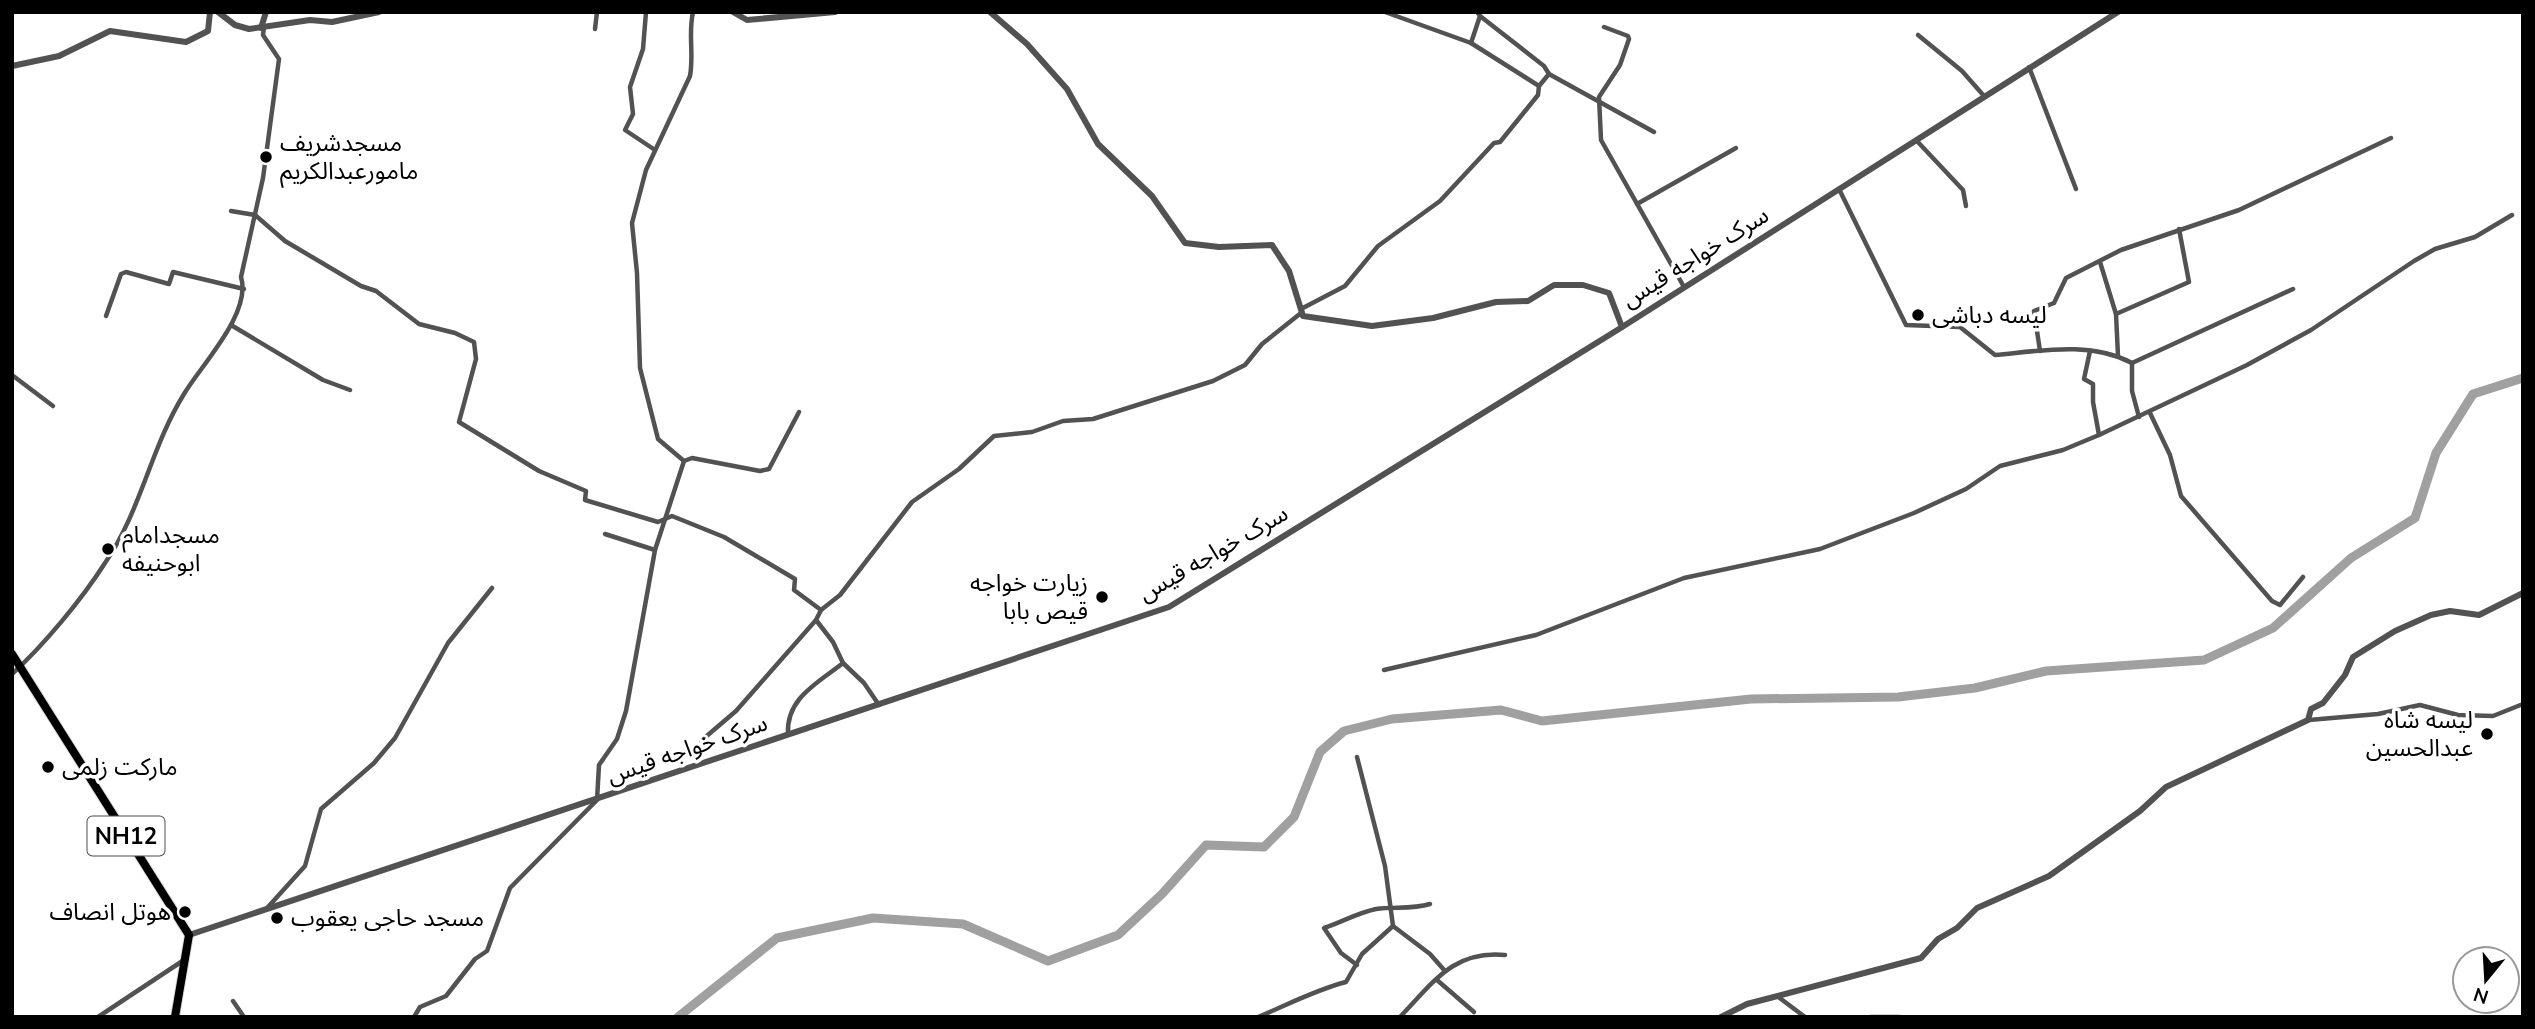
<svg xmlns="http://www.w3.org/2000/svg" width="2535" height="1029" font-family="'Nunito Sans','Noto Sans Arabic',sans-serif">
<rect width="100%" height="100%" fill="#fff"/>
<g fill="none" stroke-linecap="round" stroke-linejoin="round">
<polyline stroke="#a0a0a0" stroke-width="9" points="678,1017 777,938 873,918 963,924 1048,961 1118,935 1162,894 1206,845 1264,847 1294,817 1320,752 1344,731 1392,719 1501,710 1542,721 1751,699 1898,697 1975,688 2046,671 2204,660 2273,628 2351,558 2415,518 2436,453 2473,394 2523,378"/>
<g stroke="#dbdbdb" stroke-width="10">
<polyline id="trunk" points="12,654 189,935 175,1017"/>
</g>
<g stroke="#525252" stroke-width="4.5">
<polyline points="646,12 643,49 630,87 633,114 625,130 655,150"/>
<polyline points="1385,12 1471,43 1539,86"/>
<polyline points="1480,16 1544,66 1549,74 1654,132"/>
<polyline points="1604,27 1628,36 1629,39 1620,65 1599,97 1601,140 1684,287"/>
<polyline points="595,29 597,12"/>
<polyline points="1918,35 1962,71 1984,96"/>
<polyline points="1471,43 1480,16 1477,12"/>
<polyline points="2029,67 2076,189"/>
<polyline points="1916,140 1963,190 1966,206"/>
<path d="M1839,189L1906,325L1960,327L1995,355C2040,351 2090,341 2132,363L2293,289"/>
<polyline points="1637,204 1736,148"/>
<polyline points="231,211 255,215 285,241 361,286 376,291 419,324 455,333 474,342 476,359 459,422 539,471 586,491 585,500 658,522 672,516 724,537 795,579 794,590 821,610"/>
<polyline points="2100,262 2116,314 2118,356"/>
<polyline points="1301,309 1345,286 1378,246 1440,201 1494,143 1500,142 1538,95 1539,86 1549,74"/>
<polyline points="2116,314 2189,282 2179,229"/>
<polyline points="106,316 121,274 126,272 169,284 173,272 244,289"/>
<polyline points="231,325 323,380 350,390"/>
<polyline points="2040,351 2034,311 2054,303 2066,278 2121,250 2239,210 2391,138"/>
<polyline points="2090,351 2084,379 2093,384 2093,402 2099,435"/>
<polyline points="2132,363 2132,391 2139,417"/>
<polyline points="12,375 53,406"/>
<polyline points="2150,413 2170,455 2181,496 2272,601 2280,605 2303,577"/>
<path d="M684,461L658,439L640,368L637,273L632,223L646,170L690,76C694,54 688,34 693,12"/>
<polyline points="605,534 655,550"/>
<polyline points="816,620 833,642 843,663 864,683 879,705"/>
<polyline points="1384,670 1536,635 1684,578 1820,549 1914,513 1966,489 2000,466 2063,450 2099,435 2247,365 2311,330 2414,261 2435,249 2475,237 2512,215"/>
<path d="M12,674C44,645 82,599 105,563C141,511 151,447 184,394C202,364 252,313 241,277L263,178L279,59L263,35L264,27"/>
<polyline points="2309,720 2378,714 2420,705 2458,715 2493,716 2523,704"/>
<path d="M788,734C786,698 818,683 843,663"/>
<polyline points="698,764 702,740 736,711 816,620 821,610 840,595 912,502 959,469 994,436 1032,432 1063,421 1093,419 1213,381 1245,365 1262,344 1301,313"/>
<polyline points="268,907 305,866 321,809 374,763 395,738 448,643 492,588"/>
<polyline points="1393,926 1430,954 1445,971"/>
<path d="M1357,965L1341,953L1324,928C1342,922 1357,913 1376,909C1393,906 1411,910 1430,904"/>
<polyline points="1437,980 1474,1012"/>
<polyline points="1777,996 1805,1017"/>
<polyline points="233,1001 244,1017"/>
<polyline points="98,1017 184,960"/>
<polyline points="414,1017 420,1007 446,996 475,959 487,951 510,888 597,800 599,765 617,739 626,711 655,550 684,461 692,458 760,471 769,469 799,412"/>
<path d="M1258,1017C1287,1005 1315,990 1346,982L1362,954L1393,926L1385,866L1357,757"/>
<path d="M1400,1017C1433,983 1453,950 1505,955"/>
<polyline points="1870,1017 1900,1017"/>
</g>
<g stroke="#525252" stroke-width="6">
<polyline points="218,12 235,25 249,29 310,20 332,22 379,12"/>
<polyline points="733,12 747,20 835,12"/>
<polyline points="990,12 1027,44 1067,89 1098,144 1152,196 1185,243 1219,247 1272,245 1289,271 1303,316 1372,326 1433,318 1496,302 1528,301 1554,285 1583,285 1609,293 1622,327"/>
<polyline points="261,28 266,12"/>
<polyline points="12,66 59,56 110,31 186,42 208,31 210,12"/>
<polyline points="189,935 1169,607 1619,329 2118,12"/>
<polyline points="1721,1017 1747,1004 1921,958 1938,939 1957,928 1977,908 2049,876 2140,811 2166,787 2308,720 2311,709 2323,703 2345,675 2353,657 2395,631 2431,615 2450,611 2479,615 2523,593"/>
</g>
<use href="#trunk" stroke="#000" stroke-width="8"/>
</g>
<g fill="#000" stroke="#fff" stroke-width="2.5">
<circle cx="266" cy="157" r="7"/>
<circle cx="1918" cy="315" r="7"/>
<circle cx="108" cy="549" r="7"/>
<circle cx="1102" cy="597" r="7"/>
<circle cx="2487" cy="734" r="7"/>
<circle cx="48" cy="767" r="7"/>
<circle cx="185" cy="912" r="7"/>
<circle cx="277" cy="918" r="7"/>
</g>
<g text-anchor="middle" stroke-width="7" stroke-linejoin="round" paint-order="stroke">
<rect fill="#fff" stroke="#4c4c4c" stroke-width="2" x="87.5" y="816.5" width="77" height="39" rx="5"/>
<g font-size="23" font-weight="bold" fill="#000">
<text x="126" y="844">NH12</text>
</g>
<g font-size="24" fill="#000" stroke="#fff" text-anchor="start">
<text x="280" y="151">مسجدشریف<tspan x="280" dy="28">مامورعبدالکریم</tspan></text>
<text x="1932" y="323">لیسه دباشی</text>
<text x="122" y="543">مسجدامام<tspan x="122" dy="28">ابوحنیفه</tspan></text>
<text x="1088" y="591" text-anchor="end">زیارت خواجه<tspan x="1088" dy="28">قیص بابا</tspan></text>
<text x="2473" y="728" text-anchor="end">لیسه شاه<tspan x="2473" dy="28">عبدالحسین</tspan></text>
<text x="62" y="775">مارکت زلمی</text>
<text x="171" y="920" text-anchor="end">هوتل انصاف</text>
<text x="291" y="926">مسجد حاجی یعقوب</text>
</g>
<g font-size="24" fill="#000" stroke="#fff">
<text transform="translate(1695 257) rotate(-32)" y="8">سرک خواجه قیس</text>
<text transform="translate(1213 553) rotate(-30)" y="8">سرک خواجه قیس</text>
<text transform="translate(687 749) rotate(-19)" y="8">سرک خواجه قیس</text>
</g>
</g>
<rect width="2535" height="1029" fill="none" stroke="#000000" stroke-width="28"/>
<g transform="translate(2486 980) rotate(198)"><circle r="33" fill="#ffffff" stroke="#999999" stroke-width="2"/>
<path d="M0-5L12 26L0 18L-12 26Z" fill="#000000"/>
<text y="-10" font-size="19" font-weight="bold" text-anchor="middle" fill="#000000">N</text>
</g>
</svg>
